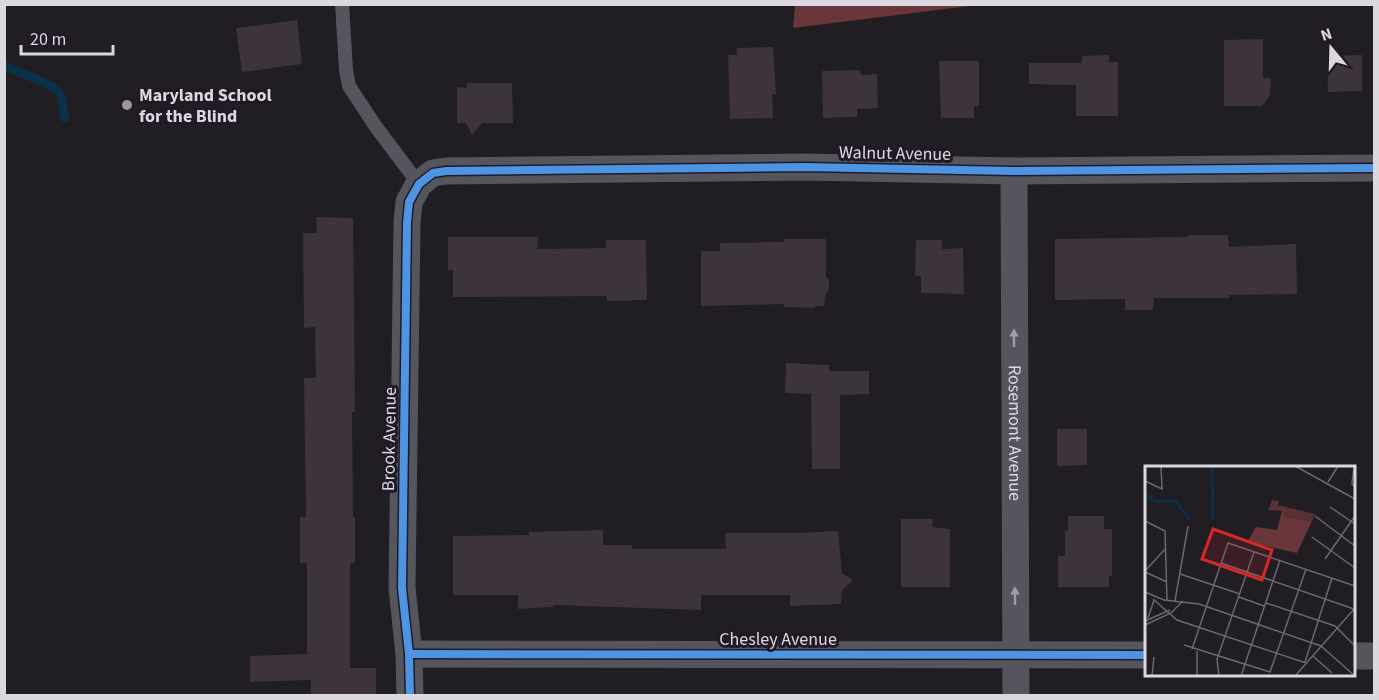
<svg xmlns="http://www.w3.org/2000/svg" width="1379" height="700" font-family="'Source Sans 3',sans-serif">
<rect width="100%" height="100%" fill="#201d23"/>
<polygon fill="#69363a" points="795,5 795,4 978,5 793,28"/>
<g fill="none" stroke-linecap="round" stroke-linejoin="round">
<path stroke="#0b3149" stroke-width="9" d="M4,65C19,74 52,82 60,94C64,100 62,111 65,118"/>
</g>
<g fill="#3c333b">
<polygon points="297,20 302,64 242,72 236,28"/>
<polygon points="1263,39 1263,78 1271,78 1270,96 1262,106 1224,106 1224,40"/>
<polygon points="773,47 776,94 772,94 773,118 730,119 728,55 737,55 737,48"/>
<polygon points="1109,55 1109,62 1118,62 1118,116 1076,116 1076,85 1029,84 1029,63 1082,63 1082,56"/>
<polygon points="1362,55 1362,91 1328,92 1327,56"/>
<polygon points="939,61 979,61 979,106 974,106 974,118 941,118"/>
<polygon points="860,70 861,75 877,74 878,108 857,109 857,117 823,118 822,71"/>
<polygon points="467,83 512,83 513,123 482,123 472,135 466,123 457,123 457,87 467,88"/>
<polygon points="316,217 353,218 355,412 352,412 353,517 355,517 355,563 350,563 350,668 376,668 376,696 311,696 311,680 250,682 250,656 307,654 307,563 300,563 300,517 306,517 304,378 316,378 315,327 304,328 303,233 317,233"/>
<polygon points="1188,235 1228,235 1229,247 1296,244 1297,294 1229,295 1229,298 1154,298 1153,310 1125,310 1125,299 1055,300 1055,239 1188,237"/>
<polygon points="448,237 538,237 537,249 606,248 606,240 646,240 647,300 607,301 607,296 453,297 453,270 448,270"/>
<polygon points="784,239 826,239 826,277 829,280 829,290 825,296 824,306 815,306 815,308 784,307 784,304 701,306 701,251 720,251 720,243 784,242"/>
<polygon points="916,240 942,240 942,249 963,248 964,294 921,293 921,276 915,276"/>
<polygon points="786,363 829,365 829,371 869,371 869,394 840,395 840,469 812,469 811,394 785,393"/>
<polygon points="1057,429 1087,429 1087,465 1057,466"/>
<polygon points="1068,516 1104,516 1104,529 1112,529 1112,576 1109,576 1109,587 1058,587 1058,556 1065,556 1065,531 1068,531"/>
<polygon points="901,519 933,519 932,527 950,529 950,587 901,587"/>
<polygon points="603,530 603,545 632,545 632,549 726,549 725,533 797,533 838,531 842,573 853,580 842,590 841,604 790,606 790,595 701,595 701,610 553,605 553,607 518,609 518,595 453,595 453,536 529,535 529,532"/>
</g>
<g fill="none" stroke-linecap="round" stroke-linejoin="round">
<polyline stroke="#54555d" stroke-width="14" points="342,4 346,70 349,86 376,127 419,184"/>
<g stroke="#54555d" stroke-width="27">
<path id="s1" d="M1014,171L1016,696"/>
<polyline points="409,654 1146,655"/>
<polyline points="1354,656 1374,656"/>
<polyline points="410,696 409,654 402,588 407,223 409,202 419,184 433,173 446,171 805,167 1014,171 1374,168"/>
</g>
<g stroke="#211a26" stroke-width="11">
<g id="cycleway">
<polyline points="409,654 1146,655"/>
<polyline points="410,696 409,654 402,588 407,223 409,202 419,184 433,173 446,171 805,167 1014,171 1374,168"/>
</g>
</g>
<use href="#cycleway" stroke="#4d94e3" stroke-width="8"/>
</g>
<defs><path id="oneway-solid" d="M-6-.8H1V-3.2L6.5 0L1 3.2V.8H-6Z" transform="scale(1.5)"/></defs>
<g fill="#9f9da5">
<use href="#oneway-solid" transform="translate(1014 338) rotate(-90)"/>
<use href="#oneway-solid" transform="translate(1015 596) rotate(-90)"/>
</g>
<circle fill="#9a979e" stroke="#211a26" stroke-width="2" cx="127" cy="105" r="6"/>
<g text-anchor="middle" stroke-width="6" stroke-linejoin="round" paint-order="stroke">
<g font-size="18" font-weight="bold" fill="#dcd8e0" stroke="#211a26" text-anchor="start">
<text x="139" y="101">Maryland School<tspan x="139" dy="21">for the Blind</tspan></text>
</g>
<g font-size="18" fill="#dcd8e0" stroke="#211a26">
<text transform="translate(895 153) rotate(1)" y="6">Walnut Avenue</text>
<text dy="6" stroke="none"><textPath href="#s1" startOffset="262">Rosemont Avenue</textPath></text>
<text transform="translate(389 439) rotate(-89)" y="6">Brook Avenue</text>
<text x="778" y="645">Chesley Avenue</text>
</g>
</g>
<g transform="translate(1145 466)">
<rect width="210" height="210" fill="#201d23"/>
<path d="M127,34L134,35L133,39L170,48L167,55L141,51L137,45L123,44Z" fill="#593033"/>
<path d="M137,45L141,51L167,55L152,87L102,76L111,61L132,64Z" fill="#69363a"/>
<path fill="none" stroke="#0b3149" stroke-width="3" d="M67,0L68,53M0,28L10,35H31L44,54"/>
<path fill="none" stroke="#6b686f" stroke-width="1.5" d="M150,0L210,33M209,0L207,18L210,21M0,15L17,23L16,0M183,16L193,0M185,41L210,58M170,50L210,80M0,55L20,65L22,135M167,71L210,102M180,93L210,50M76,97L209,143M0,105L21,82M0,106L22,116M35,108L95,128M0,126L19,134L54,138L176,180M94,131L119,140M8,133L32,154L161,197M30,135L43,60M121,137L190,160L210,180M3,152L9,134M0,155L25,144M0,159L26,147L38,135M39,179L125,206L161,103M176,180L210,210M47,183L83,77L210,120M52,185V210M168,190L187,207M160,196L187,112M7,210L9,191M74,210L72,193L109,86M96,210L135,94M150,210L210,142"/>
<path fill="#d62828" fill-opacity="0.15" stroke="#d62828" stroke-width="3" d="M68,63L127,84L117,114L57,93Z"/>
<rect width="210" height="210" fill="none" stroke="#dcd8e0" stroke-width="3"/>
</g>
<rect width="1379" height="700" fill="none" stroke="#dcd8e0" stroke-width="12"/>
<g transform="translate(1331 48) rotate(341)" stroke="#211a26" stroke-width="4.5" paint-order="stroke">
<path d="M0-4.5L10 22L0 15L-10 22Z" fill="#dcd8e0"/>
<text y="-9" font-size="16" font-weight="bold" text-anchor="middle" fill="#dcd8e0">N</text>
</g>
<path d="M21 45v9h92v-9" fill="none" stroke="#dcd8e0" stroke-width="3"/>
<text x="30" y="45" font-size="18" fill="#dcd8e0" stroke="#211a26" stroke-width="4.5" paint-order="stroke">20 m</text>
</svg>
